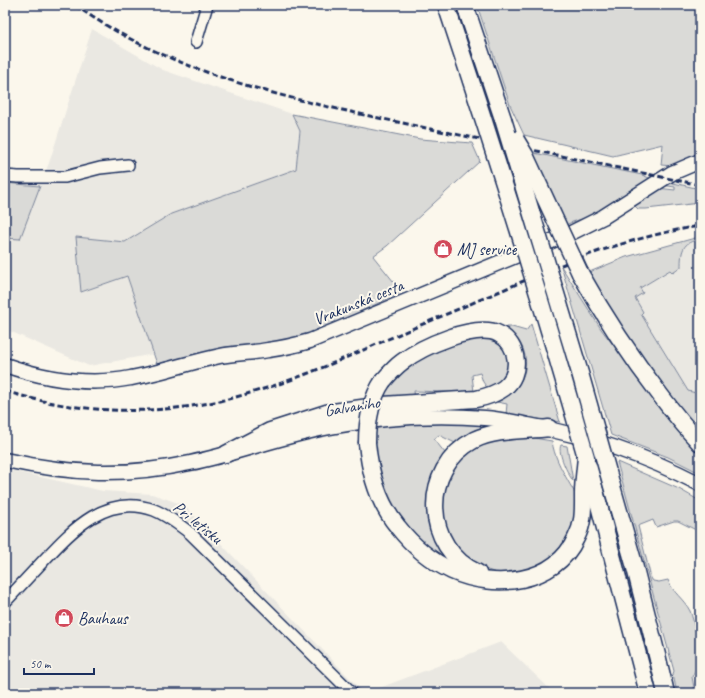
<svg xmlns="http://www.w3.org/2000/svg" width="705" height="698" font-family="Caveat,sans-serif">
<rect width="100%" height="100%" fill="#fbf7ec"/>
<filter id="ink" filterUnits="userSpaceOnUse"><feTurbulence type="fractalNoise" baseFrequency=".025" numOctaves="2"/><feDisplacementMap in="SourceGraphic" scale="8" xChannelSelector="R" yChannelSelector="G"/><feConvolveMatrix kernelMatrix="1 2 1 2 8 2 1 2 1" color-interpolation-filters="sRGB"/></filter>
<g filter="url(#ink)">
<g fill="#eae8e2">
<polygon points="92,29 163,70 292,114 300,131 296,169 171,214 125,242 76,237 81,292 127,276 154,354 89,366 5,329 5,183 40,185 49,163"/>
<polygon points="700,240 700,394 688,391 641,314 643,312 635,298 643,293 640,288 671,270 681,267 682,252 685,246 692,241"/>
<polygon points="5,469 103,491 152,494 184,505 364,693 5,693"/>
<polygon points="501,642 554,693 366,693"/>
</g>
<g fill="#dadad7" stroke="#7a849a">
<polygon points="477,5 700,5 700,156 685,160 672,166 661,165 663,144 613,156 524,135 510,105"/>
<polygon points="292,114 420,139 472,143 480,161 387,246 373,256 402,292 309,336 288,341 226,347 157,364 127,276 81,292 76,237 125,242 171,214 296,169 300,131"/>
<path d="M529,152L642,175L652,179C632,192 612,207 590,216C581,220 572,221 564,226Z"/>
<polygon points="669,182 700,189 700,203 646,209 638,209 635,206 636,203 657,188 675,190 675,187 661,185"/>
<polygon points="5,183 40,186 20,239 5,238"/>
<path d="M695,238H700V240C682,241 681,252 681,267L673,273L670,270L640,288L643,293L635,298L643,312L641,314L688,391L700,394V404L699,405L700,407V436L622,331L587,273L626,257Z"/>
<polygon points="561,266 601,329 671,420 700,453 700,473 668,457 611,435"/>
<path d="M531,324L560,422L506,414L507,404L497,402C531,386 536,349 505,327H512L526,331Z"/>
<polygon points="493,337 510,353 506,379 488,389 483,382 480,373 472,375 474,392 473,393 414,391 415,398 377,402 381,392 403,367 453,342"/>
<path d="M462,423L485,424V426L473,431L455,443L439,435L434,439L445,453C439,463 432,474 429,486C423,510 429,537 444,556L443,559L431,551L396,516L380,482L372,427L419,424Z"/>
<path d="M515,436L534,438L552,441C554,456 561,468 568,481C570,485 574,490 575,495C581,520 564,550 543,563C534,569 524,570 513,571V574H499L482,568L455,548L441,516L444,484L468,450L482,441Z"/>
<path d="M561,445L567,446L573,481C568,474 557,453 561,445Z"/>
<path d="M617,462L679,489L700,501V532L678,521H674L656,527L653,520L638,526L651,578L653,581L659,582L668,580C672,592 684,599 690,611C695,623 697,642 700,655V660L692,677L695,693H677L673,674L674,671Z"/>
</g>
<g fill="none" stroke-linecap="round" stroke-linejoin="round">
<g stroke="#1b2f5e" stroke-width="14">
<g id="minor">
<polyline points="196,42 207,5"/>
<polyline points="5,176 18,177 65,177 100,168 128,165"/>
<path d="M5,602C18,588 31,574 45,559C73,529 107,493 154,510C167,515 178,524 190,533L352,693"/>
</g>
</g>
<g stroke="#1b2f5e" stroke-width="17">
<g id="major">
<path d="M5,365C45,379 89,386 131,378C161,373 190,362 220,356C236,353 252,353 268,350C283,348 296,345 310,341L571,233L603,217L672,173L700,161"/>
<path d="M5,460C70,474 125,477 190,463C239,453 286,434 335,426C385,417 435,414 485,418C500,419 514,422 528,425C588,436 646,456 700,484"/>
</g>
</g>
<g stroke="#1b2f5e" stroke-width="19">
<g id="highway">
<polyline points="465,5 503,119"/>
<path d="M580,273C604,316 631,357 661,396C673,412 686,428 700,443"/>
<path d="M367,443C370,474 378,503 398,527C412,545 431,561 452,571C494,590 555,584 576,538C584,523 583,509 583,494C583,482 585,469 586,457"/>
<path d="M226,454L270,431L326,413L383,405L476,399C486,397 496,394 504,388C522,374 519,345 499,334C476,322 421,347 402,362C395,367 389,374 383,381"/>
<polyline points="589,467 648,693"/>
<path d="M478,573C423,548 420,469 474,440C496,429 524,431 549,428"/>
<polyline points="658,659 666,693"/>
</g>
</g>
<use href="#minor" stroke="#fbf7ec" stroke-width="11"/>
<use href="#major" stroke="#fbf7ec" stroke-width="14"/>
<use href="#highway" stroke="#fbf7ec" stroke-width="16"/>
<g stroke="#1b2f5e" stroke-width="3" stroke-dasharray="6 3" stroke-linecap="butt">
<path d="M75,5C179,79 304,102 426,128C518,147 609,166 700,185"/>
<path d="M5,391C84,416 171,417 250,393C297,380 343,359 388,339C442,316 496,293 549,270C598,250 648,234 700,226"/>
</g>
<g stroke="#1b2f5e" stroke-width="19" stroke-linecap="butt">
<g id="highway-bridge">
<path d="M446,5C496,155 543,306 586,457"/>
<polyline points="503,119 580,373 634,564 658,659"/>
<polyline points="516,140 525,155 580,273"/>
<path d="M367,443C367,421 370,400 383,381"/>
</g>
</g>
<use href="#highway-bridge" stroke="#fbf7ec" stroke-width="16"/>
</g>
</g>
<defs>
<g id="shop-disc" transform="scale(1)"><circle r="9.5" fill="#d1495b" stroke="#fbf7ec"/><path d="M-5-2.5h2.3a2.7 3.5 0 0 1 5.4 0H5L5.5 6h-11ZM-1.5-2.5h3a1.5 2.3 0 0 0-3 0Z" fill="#fff"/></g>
</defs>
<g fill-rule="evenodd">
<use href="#shop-disc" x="443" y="249"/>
<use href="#shop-disc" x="64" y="618"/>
</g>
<g text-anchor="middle" stroke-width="4" stroke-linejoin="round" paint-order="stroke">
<g font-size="17" fill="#1b2f5e" stroke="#fbf7ec" text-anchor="start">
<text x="457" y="255">MJ service</text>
<text x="78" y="624">Bauhaus</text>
</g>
<g font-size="17" fill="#1b2f5e" stroke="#fbf7ec">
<text transform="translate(358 302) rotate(-22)" y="6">Vrakunská cesta</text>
<text transform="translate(352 406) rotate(-9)" y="6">Galvaniho</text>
<text transform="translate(198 522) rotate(39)" y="6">Pri letisku</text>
</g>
</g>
<rect width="705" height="698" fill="none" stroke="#fbf7ec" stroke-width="20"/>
<rect x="10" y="10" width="685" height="678" fill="none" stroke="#1b2f5e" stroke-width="1.5" filter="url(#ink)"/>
<path d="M24 668v6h70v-6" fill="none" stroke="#1b2f5e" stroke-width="2"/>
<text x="30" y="668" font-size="12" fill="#1b2f5e" stroke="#fbf7ec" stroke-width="3" paint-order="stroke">50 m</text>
</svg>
